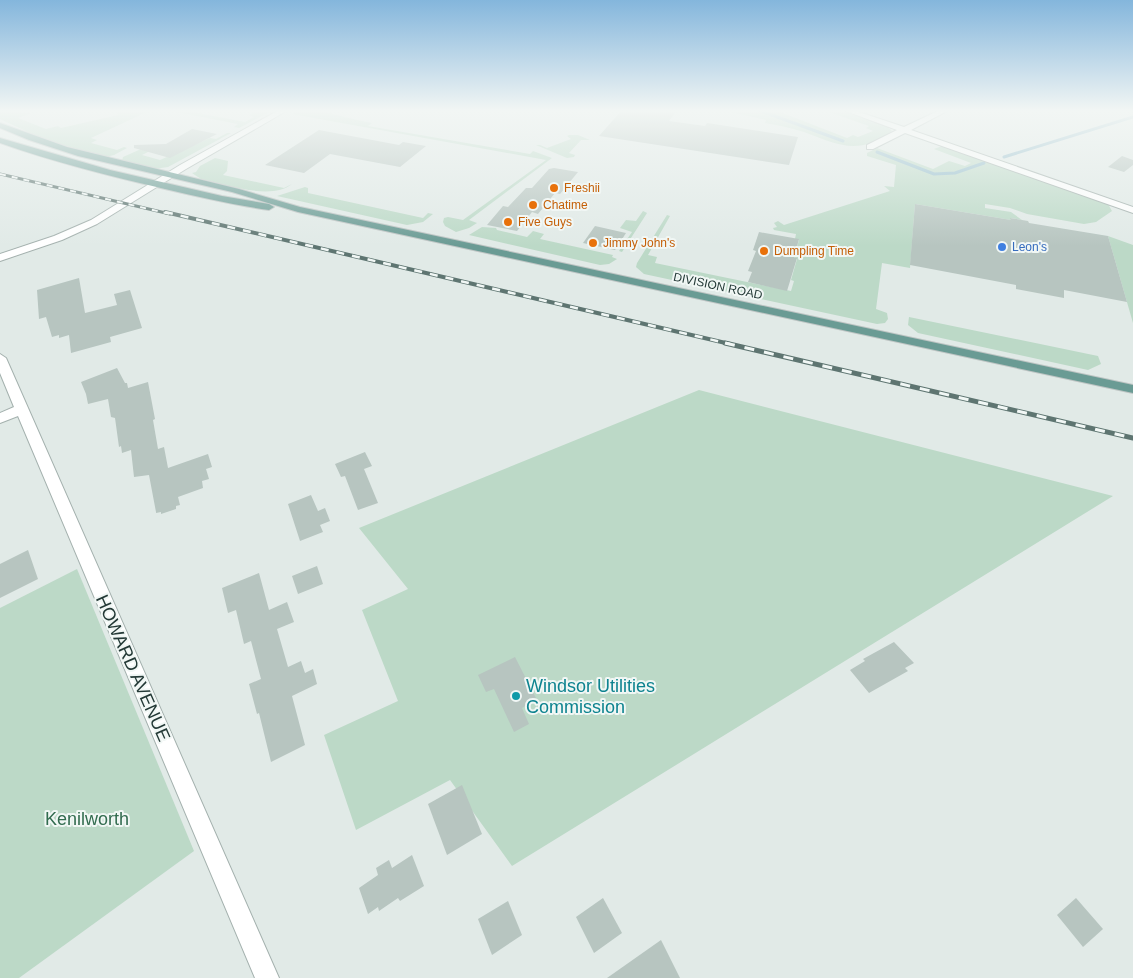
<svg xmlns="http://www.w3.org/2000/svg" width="1133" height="978" font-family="Arial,sans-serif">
<rect width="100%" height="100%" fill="#e1eae7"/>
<g fill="#bcd9c7">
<path d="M0,110C11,110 20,114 31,113L18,118L46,129L58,126L61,128L118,115L117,112L160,110H151L91,138L97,140L91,143L117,150L124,147L127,148L114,155L106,157L45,140L0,119Z"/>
<polygon points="166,110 182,110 245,122 254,117 249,115 259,110 273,110 239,128 234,127 238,124"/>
<path d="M302,110C326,110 348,119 372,123L368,126L530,154L533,151L552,158L469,220L477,223L469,228L456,232L445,226L443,222L444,218L448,217L463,220L546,160L292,114Z"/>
<path d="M722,110H775L847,138L853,135L858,137L873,131L866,128L869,126L823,110H840L887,126L892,131C858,156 839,145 804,132C791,128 778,125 765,123L766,120Z"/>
<polygon points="227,133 231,133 168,167 154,169 122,161 123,157 150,145 156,148 142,155 160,160 210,138 216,139"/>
<polygon points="569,135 578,135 590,140 581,140 569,153 575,155 574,157 567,158 536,145 540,145 547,148 571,139 567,136"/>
<polygon points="942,146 1108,204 1112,211 1096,222 1084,224 1027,214 1010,208 985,204 985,208 1011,212 1022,220 1011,218 1011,220 915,204 910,268 882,263 876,309 887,313 888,319 885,323 877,324 644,274 636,267 637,263 667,215 670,216 648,255 657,257 655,263 791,291 794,281 791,280 797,259 794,258 799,240 795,239 796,234 774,230 773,228 777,227 774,223 778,221 784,225 890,191 884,186 894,187 896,165 867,156 867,153 877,148 933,169 949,161 965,166 971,163 934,149"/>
<path d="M215,158L228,161L227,171L223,175L284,188L292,184C271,201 225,184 201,179L192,173L196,172L200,166Z"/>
<polygon points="305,187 308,188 308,193 423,218 428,213 433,214 423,222 407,225 277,196"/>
<polygon points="643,211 647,213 622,252 619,251 632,232 620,228 626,220 636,221"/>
<polygon points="482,227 496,228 497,230 527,237 533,231 544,234 540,239 613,255 612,257 617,259 609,264 600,265 469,235"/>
<polygon points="1108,236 1133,245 1133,323"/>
<polygon points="909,317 1098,356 1101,364 1088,370 918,333 908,325"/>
<polygon points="699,390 1113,496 512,866 450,780 356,830 324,735 398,701 362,610 408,589 359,528"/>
<polygon points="77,569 194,851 19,978 0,978 0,608"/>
</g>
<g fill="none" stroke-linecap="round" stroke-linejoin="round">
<g stroke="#8fbaca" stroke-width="3">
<polyline points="758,110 843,141"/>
<polyline points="877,152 934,174 955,173 984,163"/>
<polyline points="1004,157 1133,117"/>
</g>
</g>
<g fill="#b7c5c0">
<polygon points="622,110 677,110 669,121 705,126 707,123 798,137 789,165 599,136"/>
<polygon points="192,129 217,134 170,158 134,148 134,145 166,144"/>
<polygon points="319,130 399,145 403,142 426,146 400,167 330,154 304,173 265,165"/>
<polygon points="1122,156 1133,160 1133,165 1124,172 1108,167"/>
<polygon points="554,168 578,172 560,194 555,193 538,214 532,212 517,231 487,225 503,206 508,207 526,188 532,188 549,169"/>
<polygon points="915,204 1011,220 1010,218 1028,221 1029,223 1108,236 1127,302 1064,290 1064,298 1016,289 1016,285 910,265"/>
<polygon points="595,226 626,233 615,250 583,243"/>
<polygon points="759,232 799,239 794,258 797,258 787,291 748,282 752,272 748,271 756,251 753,250"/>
<polygon points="79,278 85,313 117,305 114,294 130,290 142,328 110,337 111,342 71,353 69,335 59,338 59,335 52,337 46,317 39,319 37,290"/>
<polygon points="117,368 125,383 127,383 128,388 148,382 155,419 153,420 158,449 164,447 168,468 208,454 212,467 206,469 209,479 202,481 203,488 178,497 180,505 176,506 176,509 161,514 161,512 156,513 156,512 149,475 134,477 131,450 122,453 121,446 119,447 115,418 111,417 108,399 88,404 86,394 81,382"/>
<polygon points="365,452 372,466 364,469 378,503 358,510 345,476 341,477 335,464"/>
<polygon points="311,495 318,511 325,508 330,521 320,525 323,532 300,541 288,504"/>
<polygon points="28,550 38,579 0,598 0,564"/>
<polygon points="317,566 323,584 298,594 292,576"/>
<polygon points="259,573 269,610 287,602 294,622 277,629 288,667 301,661 305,673 313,669 317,684 292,696 305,745 271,762 259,713 257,714 249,684 261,679 251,641 244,644 236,610 228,613 222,588"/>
<polygon points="894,642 914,663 905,668 908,671 869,693 850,670 865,661 863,659"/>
<polygon points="515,657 537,700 522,708 529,724 514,732 494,689 486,692 478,675"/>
<polygon points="462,785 482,834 447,855 428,804"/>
<polygon points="412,855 424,886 400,901 398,898 379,911 378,907 368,914 359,888 378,875 376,868 389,860 392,868"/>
<polygon points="603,898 622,933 594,953 576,917"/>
<polygon points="1076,898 1103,929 1083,947 1057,915"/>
<polygon points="508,901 522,935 492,955 478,919"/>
<polygon points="661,940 680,978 607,978"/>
</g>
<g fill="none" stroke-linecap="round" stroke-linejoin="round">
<g stroke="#a4b1ae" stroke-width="2">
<g id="minor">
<polygon points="279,110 288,110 186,169 97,224 62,240 0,261 0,254 54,236 91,220 180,165"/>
<polygon points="843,110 853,110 904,127 940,110 949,110 911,130 1133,207 1133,213 905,133 873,149 867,149 867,145 897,130"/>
<polygon points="0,354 6,358 279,978 255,978 18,416 0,423 0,413 14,407 0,373"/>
</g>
</g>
<g stroke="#bdc4c3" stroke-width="2">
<g id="major">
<polygon points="0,123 67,147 239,189 300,207 1133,385 1133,393 298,212 232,192 78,156 29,140 0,128"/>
<path d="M0,138L110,170L222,196L269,204L274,207L269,210C234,205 199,197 165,189C109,176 54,162 0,143Z"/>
</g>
</g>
<use href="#minor" fill="#fff" fill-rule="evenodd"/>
<use href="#major" fill="#6a9b94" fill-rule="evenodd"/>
<g stroke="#5e7571" stroke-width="3">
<polyline id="rail-far2" points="0,174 170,214"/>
</g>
<g stroke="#5e7571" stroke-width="4">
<polyline id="rail-far1" points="165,212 730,344"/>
</g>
<g stroke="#5e7571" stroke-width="5">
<polyline id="rail" points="725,343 1133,438"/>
</g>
<use href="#rail-far2" stroke="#f1f7f5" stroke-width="2" stroke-dasharray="6" stroke-linecap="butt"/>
<use href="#rail-far1" stroke="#f1f7f5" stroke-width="2.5" stroke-dasharray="8" stroke-linecap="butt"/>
<use href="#rail" stroke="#f1f7f5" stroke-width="3" stroke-dasharray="10" stroke-linecap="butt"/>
</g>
<linearGradient id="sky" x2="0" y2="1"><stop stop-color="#84b6dc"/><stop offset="0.45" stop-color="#f2f6f4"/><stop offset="1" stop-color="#f2f6f4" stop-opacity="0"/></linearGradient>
<rect width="1133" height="246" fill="url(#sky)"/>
<g fill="#e8710a" stroke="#f1f7f5" stroke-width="2">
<circle cx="554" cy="188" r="5"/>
<circle cx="533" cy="205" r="5"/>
<circle cx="508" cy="222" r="5"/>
<circle cx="593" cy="243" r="5"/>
<circle cx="764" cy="251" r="5"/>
</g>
<circle fill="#3f7fe0" stroke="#f1f7f5" stroke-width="2" cx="1002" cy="247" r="5"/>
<circle fill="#0f9aa8" stroke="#f1f7f5" stroke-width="2" cx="516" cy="696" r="5"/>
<g text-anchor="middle" stroke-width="4" stroke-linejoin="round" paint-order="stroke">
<g font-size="12" fill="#c56008" stroke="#f1f7f5" text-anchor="start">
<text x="564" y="192">Freshii</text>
<text x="543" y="209">Chatime</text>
<text x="518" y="226">Five Guys</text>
<text x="603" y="247">Jimmy John's</text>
<text x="774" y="255">Dumpling Time</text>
</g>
<g font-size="12" fill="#366cbe" stroke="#f1f7f5" text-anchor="start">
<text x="1012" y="251">Leon's</text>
</g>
<g font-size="12" fill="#233936" stroke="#f1f7f5">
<text transform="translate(718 286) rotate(12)" y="4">DIVISION ROAD</text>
</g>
<g font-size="18" fill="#233936" stroke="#f1f7f5">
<text transform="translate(133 668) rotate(66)" y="6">HOWARD AVENUE</text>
</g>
<g font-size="18" fill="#0d838f" stroke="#f1f7f5" text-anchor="start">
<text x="526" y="692">Windsor Utilities<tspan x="526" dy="21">Commission</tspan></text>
</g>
<g font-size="18" fill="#326c4f" stroke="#f1f7f5">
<text x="87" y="825">Kenilworth</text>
</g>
</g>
</svg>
